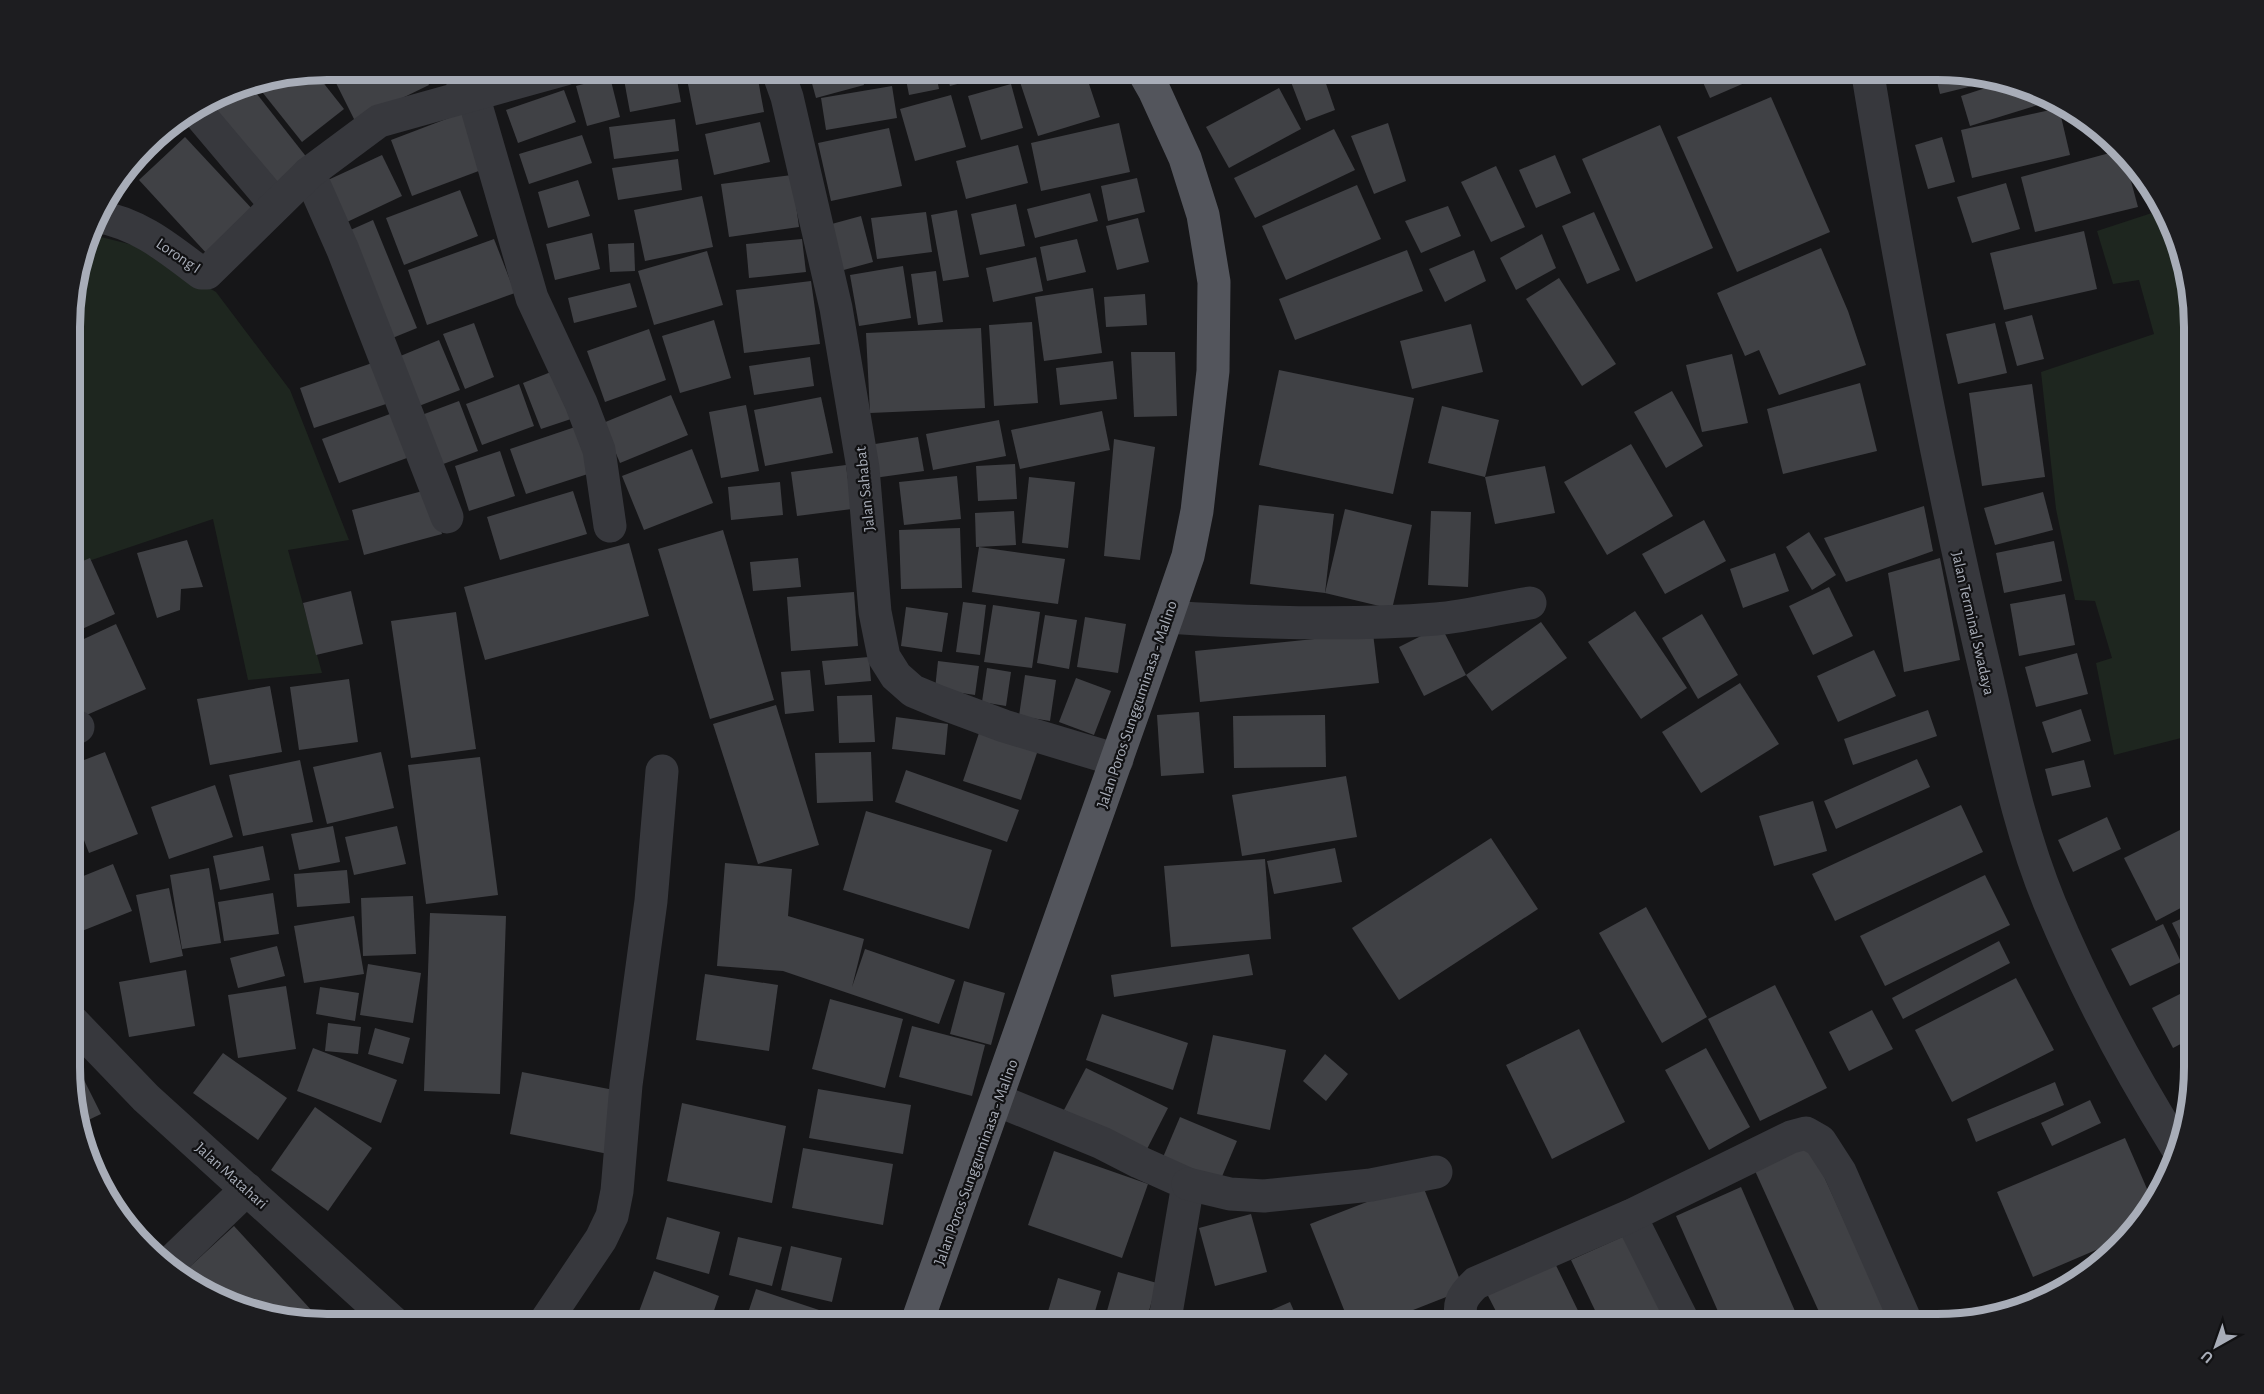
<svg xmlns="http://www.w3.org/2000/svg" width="2264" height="1394" font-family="'Alegreya Sans',sans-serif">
<rect width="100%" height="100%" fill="#161618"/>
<g fill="#1e261f">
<polygon points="2164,209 2181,244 2194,309 2194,737 2193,735 2114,755 2096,663 2112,658 2095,601 2075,600 2056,509 2041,372 2154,334 2139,280 2113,284 2097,231"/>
<polygon points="89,234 137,246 216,292 290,390 349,540 288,550 322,673 248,680 213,519 71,567 71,293"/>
</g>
<g fill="#404145">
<polygon points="329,69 421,69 429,85 355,121"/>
<polygon points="474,69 496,69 499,77 478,83"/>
<polygon points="622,69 675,69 681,102 630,112"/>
<polygon points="685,69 756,69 764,112 696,125"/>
<polygon points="808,69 860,69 864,85 816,98"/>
<polygon points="904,69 935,69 939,89 909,95"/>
<polygon points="945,69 1007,69 1008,70 950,86"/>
<polygon points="1059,69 1084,69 1100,117 1038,136 1020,82"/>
<polygon points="1191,69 1212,69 1195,76"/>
<polygon points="1286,69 1321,69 1335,110 1306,121"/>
<polygon points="1337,69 1360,69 1340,77"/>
<polygon points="1697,69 1752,69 1756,78 1710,98"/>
<polygon points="1934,69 1938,69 2005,78 1940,94"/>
<polygon points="314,71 344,109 302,142 255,83"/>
<polygon points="610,77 620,117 587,126 576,86"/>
<polygon points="2010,80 2033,90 2038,105 1970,126 1961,96"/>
<polygon points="249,84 308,159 273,188 212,111 245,85"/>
<polygon points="1011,84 1023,128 981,140 968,96"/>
<polygon points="892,86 897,118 826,130 821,98"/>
<polygon points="1279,88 1301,129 1229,168 1206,127"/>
<polygon points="564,90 576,122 518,143 506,110"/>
<polygon points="951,95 966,147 915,161 900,109"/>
<polygon points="1771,97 1830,232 1737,272 1677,137"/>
<polygon points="2059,108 2070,155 1972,178 1961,130"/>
<polygon points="462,113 484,169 412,196 391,140"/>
<polygon points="675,119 679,151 614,159 609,127"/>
<polygon points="760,122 770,162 714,175 705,134"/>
<polygon points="1119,123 1130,172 1041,191 1031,143"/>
<polygon points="1388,123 1406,181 1374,194 1351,136"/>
<polygon points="1660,125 1713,248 1636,282 1582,159"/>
<polygon points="165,128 167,130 148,144 156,133"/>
<polygon points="889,128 902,186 831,201 818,143"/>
<polygon points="1334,129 1355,170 1255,218 1234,178"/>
<polygon points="582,135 592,163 529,184 519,154"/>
<polygon points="185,137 255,212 208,255 139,180"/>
<polygon points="1942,137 1955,182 1928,189 1915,145"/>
<polygon points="1018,145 1028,183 966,199 956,161"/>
<polygon points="2117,151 2125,159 2138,207 2035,232 2021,177"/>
<polygon points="382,155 402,196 347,222 328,180"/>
<polygon points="1555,155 1571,193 1536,208 1519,170"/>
<polygon points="678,159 682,190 618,200 612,168"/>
<polygon points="1496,166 1525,227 1491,242 1461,182"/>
<polygon points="792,175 799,227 729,237 721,184"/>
<polygon points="1137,178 1145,212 1108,221 1101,186"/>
<polygon points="578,180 590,216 548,228 538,192"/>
<polygon points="2006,183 2020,229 1972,243 1957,197"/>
<polygon points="1357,185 1381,239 1286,280 1262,226"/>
<polygon points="460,190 478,236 404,265 386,218"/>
<polygon points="1090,193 1098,221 1035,238 1027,209"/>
<polygon points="702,196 713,247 645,261 634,210"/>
<polygon points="1016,204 1025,246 980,255 971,214"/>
<polygon points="1448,206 1461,236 1421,253 1405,221"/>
<polygon points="957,210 969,277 943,281 931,215"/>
<polygon points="926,212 932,252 877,259 871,218"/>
<polygon points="1594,212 1620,270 1587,284 1562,226"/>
<polygon points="861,216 873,262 840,271 828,225"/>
<polygon points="1138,218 1149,262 1117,270 1106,226"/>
<polygon points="373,220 417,328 390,339 346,232"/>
<polygon points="2084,231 2097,289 2004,310 1990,253"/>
<polygon points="592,233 600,269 555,280 546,244"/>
<polygon points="1542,234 1556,268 1516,290 1500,258"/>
<polygon points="494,239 515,293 427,325 408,270"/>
<polygon points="802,239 806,272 749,278 746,244"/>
<polygon points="1077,239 1086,272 1047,281 1040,247"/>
<polygon points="634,243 635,271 610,272 608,244"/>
<polygon points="1821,248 1848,311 1866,365 1779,395 1759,350 1745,356 1717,293"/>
<polygon points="1407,250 1423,291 1295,340 1279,299"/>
<polygon points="1474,250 1486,281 1445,302 1429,269"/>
<polygon points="707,251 723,305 654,325 638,271"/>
<polygon points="1036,257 1043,291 993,302 986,268"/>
<polygon points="903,266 911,318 859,326 850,275"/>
<polygon points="936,271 943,322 918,325 911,274"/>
<polygon points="1559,278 1616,364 1582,386 1526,299"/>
<polygon points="811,281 820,344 744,353 736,290"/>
<polygon points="630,283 637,307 574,323 568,298"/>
<polygon points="1093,288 1102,353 1044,361 1035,297"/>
<polygon points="1145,294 1147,325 1106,327 1104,297"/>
<polygon points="2032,315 2044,359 2017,366 2005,322"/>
<polygon points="714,320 731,378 680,393 662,336"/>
<polygon points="1032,322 1038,403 994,406 989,325"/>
<polygon points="474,323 494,377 465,389 443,334"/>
<polygon points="1995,323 2007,373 1958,384 1946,334"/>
<polygon points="1471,324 1483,372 1412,389 1400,341"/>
<polygon points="981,328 985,408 870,413 866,333"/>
<polygon points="649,329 666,380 605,402 587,351"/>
<polygon points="439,340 460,390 419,406 398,357"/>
<polygon points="1131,352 1175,352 1177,416 1134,417"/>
<polygon points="1732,354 1748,423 1702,432 1686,365"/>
<polygon points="810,357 814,386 754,395 749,366"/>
<polygon points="1113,361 1117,399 1060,405 1056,368"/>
<polygon points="375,362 389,403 314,428 300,388"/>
<polygon points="556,370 574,418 541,429 523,383"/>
<polygon points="1279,370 1414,398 1393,494 1259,465"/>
<polygon points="1860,383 1877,451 1783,474 1767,409"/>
<polygon points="519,384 534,426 482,445 466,404"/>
<polygon points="2032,384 2045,477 1982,486 1969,393"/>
<polygon points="1672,391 1703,446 1666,468 1634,412"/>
<polygon points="671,395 688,435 620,463 603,423"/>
<polygon points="821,397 833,453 765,466 754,410"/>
<polygon points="459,401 478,451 438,466 419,416"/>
<polygon points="746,405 759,471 721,478 709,412"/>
<polygon points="1442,406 1499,420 1485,477 1428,463"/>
<polygon points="398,411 415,455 339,483 322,439"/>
<polygon points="1102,411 1110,450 1020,469 1011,430"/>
<polygon points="999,420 1006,456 933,470 926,434"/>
<polygon points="575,427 591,473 526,494 510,449"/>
<polygon points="918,437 924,471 874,478 869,445"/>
<polygon points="1114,439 1155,447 1140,560 1104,556"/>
<polygon points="1631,444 1673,516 1607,555 1564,482"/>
<polygon points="692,449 713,503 644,530 622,476"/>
<polygon points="500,451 515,496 469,511 455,466"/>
<polygon points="1015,464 1017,499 978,501 976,466"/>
<polygon points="846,465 852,509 797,516 791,472"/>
<polygon points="1545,466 1555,513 1495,524 1485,477"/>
<polygon points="957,476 961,519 904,525 899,482"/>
<polygon points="1029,477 1075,482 1068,548 1022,543"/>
<polygon points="780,482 783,515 731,520 728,487"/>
<polygon points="430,489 442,534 364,555 352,510"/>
<polygon points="573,491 587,534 500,560 487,517"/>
<polygon points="2043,492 2053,530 1995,545 1984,508"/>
<polygon points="1259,505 1334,514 1325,593 1250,584"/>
<polygon points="1924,506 1933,551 1846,582 1824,538"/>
<polygon points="1345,509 1412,525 1392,609 1325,593"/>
<polygon points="1014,511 1016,545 976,547 975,513"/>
<polygon points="1431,511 1471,512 1468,587 1428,585"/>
<polygon points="1704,520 1726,561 1665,594 1642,554"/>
<polygon points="960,528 962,588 901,589 899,530"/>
<polygon points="723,530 774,700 710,719 658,549"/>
<polygon points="1809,532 1836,575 1812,590 1786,547"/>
<polygon points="187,540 203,587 181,589 180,610 157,618 137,553"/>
<polygon points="2054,541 2062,581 2004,593 1996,553"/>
<polygon points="629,543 649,616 485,660 464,587"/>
<polygon points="979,547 1065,559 1058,604 972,592"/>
<polygon points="1775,553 1789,591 1743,608 1730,569"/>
<polygon points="90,558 115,614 71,634 71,566"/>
<polygon points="798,558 801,587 753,591 750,562"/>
<polygon points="1940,558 1960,660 1904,672 1888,573"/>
<polygon points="1829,587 1853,636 1813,655 1789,606"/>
<polygon points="351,591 363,644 316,655 303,603"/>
<polygon points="854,592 858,646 791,651 787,597"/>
<polygon points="2065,594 2075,645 2019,656 2010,604"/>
<polygon points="963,602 986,605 980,655 956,652"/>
<polygon points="993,605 1040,612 1032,668 984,662"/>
<polygon points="906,607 948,613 942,652 901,646"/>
<polygon points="1635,611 1687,688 1641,719 1588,642"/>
<polygon points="456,612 476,749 411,758 391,621"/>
<polygon points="1702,614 1738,675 1698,699 1662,638"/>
<polygon points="1045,615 1077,620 1069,669 1037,663"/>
<polygon points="1085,617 1126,624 1118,673 1077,667"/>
<polygon points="1541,622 1567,658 1492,711 1466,675"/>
<polygon points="116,624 146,689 82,717 71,693 71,645"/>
<polygon points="1441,626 1466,675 1424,696 1399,647"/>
<polygon points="1373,633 1379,683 1200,702 1195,651"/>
<polygon points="1874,650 1896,696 1838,722 1817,676"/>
<polygon points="2077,653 2088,694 2036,707 2025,667"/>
<polygon points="869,657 871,681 825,685 822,661"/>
<polygon points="938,661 979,666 975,695 935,689"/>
<polygon points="987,668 1011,672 1006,706 982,702"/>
<polygon points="810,670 814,711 785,714 781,672"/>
<polygon points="1025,675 1056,680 1050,721 1019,716"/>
<polygon points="1076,678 1111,691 1094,735 1059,722"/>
<polygon points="349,679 358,742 299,750 290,687"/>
<polygon points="1740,683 1779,744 1701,793 1662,732"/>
<polygon points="270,686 282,752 210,765 197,699"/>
<polygon points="872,695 875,742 839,743 837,696"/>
<polygon points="776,705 819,845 758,864 713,724"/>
<polygon points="2081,709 2091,741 2052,753 2042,722"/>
<polygon points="1928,710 1937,736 1853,765 1844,739"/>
<polygon points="1199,712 1204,773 1161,776 1157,715"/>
<polygon points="1325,715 1326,767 1234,768 1233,716"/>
<polygon points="896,717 948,724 945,755 892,749"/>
<polygon points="980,730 1038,750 1021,800 963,781"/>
<polygon points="105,752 138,834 89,853 71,807 71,765"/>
<polygon points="381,752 394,808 327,824 313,767"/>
<polygon points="871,752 873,801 817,803 815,753"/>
<polygon points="480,757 498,895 426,904 408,765"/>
<polygon points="1917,759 1930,787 1836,829 1824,801"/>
<polygon points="300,760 313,822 243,836 229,775"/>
<polygon points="2084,760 2091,787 2052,796 2045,769"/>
<polygon points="906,770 1019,810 1007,842 895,802"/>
<polygon points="1346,776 1357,837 1242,856 1232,795"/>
<polygon points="215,785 233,837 169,859 151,807"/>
<polygon points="1813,801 1827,851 1774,866 1759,816"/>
<polygon points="1961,805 1983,852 1835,921 1812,874"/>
<polygon points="866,811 992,850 969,929 843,890"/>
<polygon points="2107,817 2121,849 2073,872 2058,840"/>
<polygon points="2194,823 2194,901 2156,921 2124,858"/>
<polygon points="333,826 340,862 299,870 291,834"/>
<polygon points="397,826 406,864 354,875 345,837"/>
<polygon points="1491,838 1538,909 1399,1000 1352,928"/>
<polygon points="71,839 83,868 71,873"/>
<polygon points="263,846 270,880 220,890 213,856"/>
<polygon points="1335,848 1342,882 1274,894 1267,861"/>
<polygon points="1265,859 1271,939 1171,947 1164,866"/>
<polygon points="725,863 792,869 788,916 864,939 852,987 865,949 955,980 939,1024 783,971 717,966"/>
<polygon points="113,864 132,911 77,933 71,918 71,881"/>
<polygon points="209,868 221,943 182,949 170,875"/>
<polygon points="347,870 350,903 297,907 294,874"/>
<polygon points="1985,875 2010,925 1885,986 1860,936"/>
<polygon points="169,888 183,956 150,963 136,895"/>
<polygon points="273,893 279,934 224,941 218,902"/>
<polygon points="413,896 416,954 363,956 361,898"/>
<polygon points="1646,907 1707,1017 1662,1043 1599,933"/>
<polygon points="430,913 506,916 500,1094 424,1091"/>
<polygon points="2194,913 2194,965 2193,966 2172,923"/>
<polygon points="354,916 364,974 304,983 294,926"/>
<polygon points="2163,924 2181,962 2130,986 2111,949"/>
<polygon points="1999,941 2010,963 1903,1019 1892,998"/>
<polygon points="277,946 285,976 238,988 230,958"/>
<polygon points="1249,954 1253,975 1114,997 1111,975"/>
<polygon points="368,964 421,973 413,1023 360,1015"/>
<polygon points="186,970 195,1026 129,1037 119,982"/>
<polygon points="705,974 778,985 769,1051 696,1040"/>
<polygon points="2016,978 2054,1050 1952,1102 1915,1030"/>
<polygon points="964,981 1005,993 991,1045 950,1034"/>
<polygon points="1775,985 1827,1088 1760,1121 1708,1019"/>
<polygon points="286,986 296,1049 238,1058 228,995"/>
<polygon points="320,987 359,993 355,1021 316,1014"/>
<polygon points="2194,987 2194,1037 2173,1048 2152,1008"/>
<polygon points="830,999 903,1019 885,1088 812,1069"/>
<polygon points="1872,1010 1893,1049 1849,1071 1829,1032"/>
<polygon points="1102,1014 1188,1043 1173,1090 1086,1060"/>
<polygon points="328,1023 361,1027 358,1054 325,1051"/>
<polygon points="912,1026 985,1045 972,1096 899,1077"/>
<polygon points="375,1028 410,1038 403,1064 368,1054"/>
<polygon points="1579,1029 1625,1122 1552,1159 1506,1065"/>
<polygon points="1213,1035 1286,1050 1270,1130 1197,1114"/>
<polygon points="313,1048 397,1080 381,1123 297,1091"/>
<polygon points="1706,1048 1750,1127 1709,1150 1665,1070"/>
<polygon points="223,1053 287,1098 258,1140 193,1093"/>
<polygon points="1325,1054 1348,1074 1326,1101 1303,1081"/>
<polygon points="77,1066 101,1114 80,1124 71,1101 71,1069"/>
<polygon points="1086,1068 1168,1108 1146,1151 1064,1110"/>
<polygon points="522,1072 619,1091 608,1154 510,1134"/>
<polygon points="2055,1082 2064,1105 1976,1142 1967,1119"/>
<polygon points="818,1089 911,1105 903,1154 809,1138"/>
<polygon points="2090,1100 2101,1123 2052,1146 2041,1123"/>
<polygon points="682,1103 786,1126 772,1203 667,1181"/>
<polygon points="315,1107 372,1148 328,1211 271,1170"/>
<polygon points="1180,1117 1237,1141 1218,1186 1161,1162"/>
<polygon points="1806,1137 1891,1323 1825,1325 1751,1162"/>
<polygon points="2125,1138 2154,1205 2131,1235 2033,1277 1997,1192"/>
<polygon points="803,1148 893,1164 883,1225 792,1208"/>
<polygon points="1054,1151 1148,1184 1122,1258 1028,1225"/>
<polygon points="93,1160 95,1160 104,1179 101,1180"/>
<polygon points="1421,1181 1464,1290 1375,1325 1350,1325 1310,1224"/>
<polygon points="1741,1187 1801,1325 1724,1325 1676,1216"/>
<polygon points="1251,1214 1267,1272 1215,1286 1199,1228"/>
<polygon points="667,1217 720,1232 709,1274 656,1259"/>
<polygon points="234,1226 325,1325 260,1316 203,1293 184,1272"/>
<polygon points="1631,1233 1674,1325 1602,1325 1571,1260"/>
<polygon points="738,1237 782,1247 772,1286 729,1275"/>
<polygon points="791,1246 842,1258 832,1302 781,1290"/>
<polygon points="1551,1255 1585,1325 1503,1325 1484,1288"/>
<polygon points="654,1271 719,1296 709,1325 658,1325 637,1317"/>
<polygon points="1118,1272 1157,1283 1145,1325 1103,1325"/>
<polygon points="1058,1278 1101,1291 1091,1325 1044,1325"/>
<polygon points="756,1289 843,1318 841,1325 744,1325"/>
<polygon points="1290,1302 1300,1325 1237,1325"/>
<polygon points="1425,1316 1429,1325 1404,1325"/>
</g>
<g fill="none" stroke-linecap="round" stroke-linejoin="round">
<g stroke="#37383d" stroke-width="33">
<polyline points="456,69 473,95 532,298 581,403 599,450 610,526"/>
<polyline points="777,69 787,97 836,308 863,468 875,612 884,657 896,676 913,691 937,701 1004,726 1117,760"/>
<polyline points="195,109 276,205"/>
<polyline points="309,173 343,250 447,517"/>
<path d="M95,216C138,223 167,247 201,273H207L309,173L379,121L565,69"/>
<path d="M1167,617C1257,623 1346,626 1436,619C1467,616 1499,608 1530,603"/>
<polyline points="71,730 78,727"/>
<polyline points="71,1020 146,1098 396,1325"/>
<polyline points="997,1100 1102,1143 1139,1162 1188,1184 1164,1325"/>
<polyline points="1188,1184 1230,1194 1264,1196 1371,1185 1436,1172"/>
<polyline points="1630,1216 1685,1325"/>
<polyline points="169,1264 247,1189"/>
<polyline points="543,1325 601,1239 612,1216 617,1191 626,1085 651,901 662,771"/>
<path d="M1463,1325C1457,1305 1461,1297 1476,1283L1630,1216L1791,1137L1806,1133L1820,1141L1840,1172L1907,1324"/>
</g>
<path stroke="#37383d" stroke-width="33" d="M1867,69C1899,263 1935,456 1980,648C2001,734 2016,822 2050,904C2085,988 2128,1069 2176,1146"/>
<polyline stroke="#53555c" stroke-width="33" points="916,1325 1167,617 1188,556 1197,511 1213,371 1214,282 1203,215 1185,158 1154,90 1142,69"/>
</g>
<g text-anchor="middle" stroke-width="4.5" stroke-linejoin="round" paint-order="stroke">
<g font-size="16" fill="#a8adb8" stroke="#111113">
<text transform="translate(179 255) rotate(34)" y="6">Lorong I</text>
<text transform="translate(864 489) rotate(-96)" y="6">Jalan Sahabat</text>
<text transform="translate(1974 623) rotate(77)" y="6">Jalan Terminal Swadaya</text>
<text transform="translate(1136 704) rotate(-71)" y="6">Jalan Poros Sungguminasa - Malino</text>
<text transform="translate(975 1162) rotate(-70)" y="6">Jalan Poros Sungguminasa - Malino</text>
<text transform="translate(232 1175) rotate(42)" y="6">Jalan Matahari</text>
</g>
</g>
<path d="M0 0H2264V1394H0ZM327 80H1937A247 247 0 0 1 2184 327V1067A247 247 0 0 1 1937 1314H327A247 247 0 0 1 80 1067V327A247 247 0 0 1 327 80Z" fill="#1d1d20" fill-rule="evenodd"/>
<path fill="none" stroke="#a8adb8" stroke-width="8" d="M327 80H1937A247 247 0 0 1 2184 327V1067A247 247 0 0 1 1937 1314H327A247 247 0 0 1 80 1067V327A247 247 0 0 1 327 80Z"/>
<g transform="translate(2216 1346) rotate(220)" stroke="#111113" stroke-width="4.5" paint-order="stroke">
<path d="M0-4.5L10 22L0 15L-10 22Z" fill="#a8adb8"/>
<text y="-9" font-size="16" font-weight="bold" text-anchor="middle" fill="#a8adb8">U</text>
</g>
</svg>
